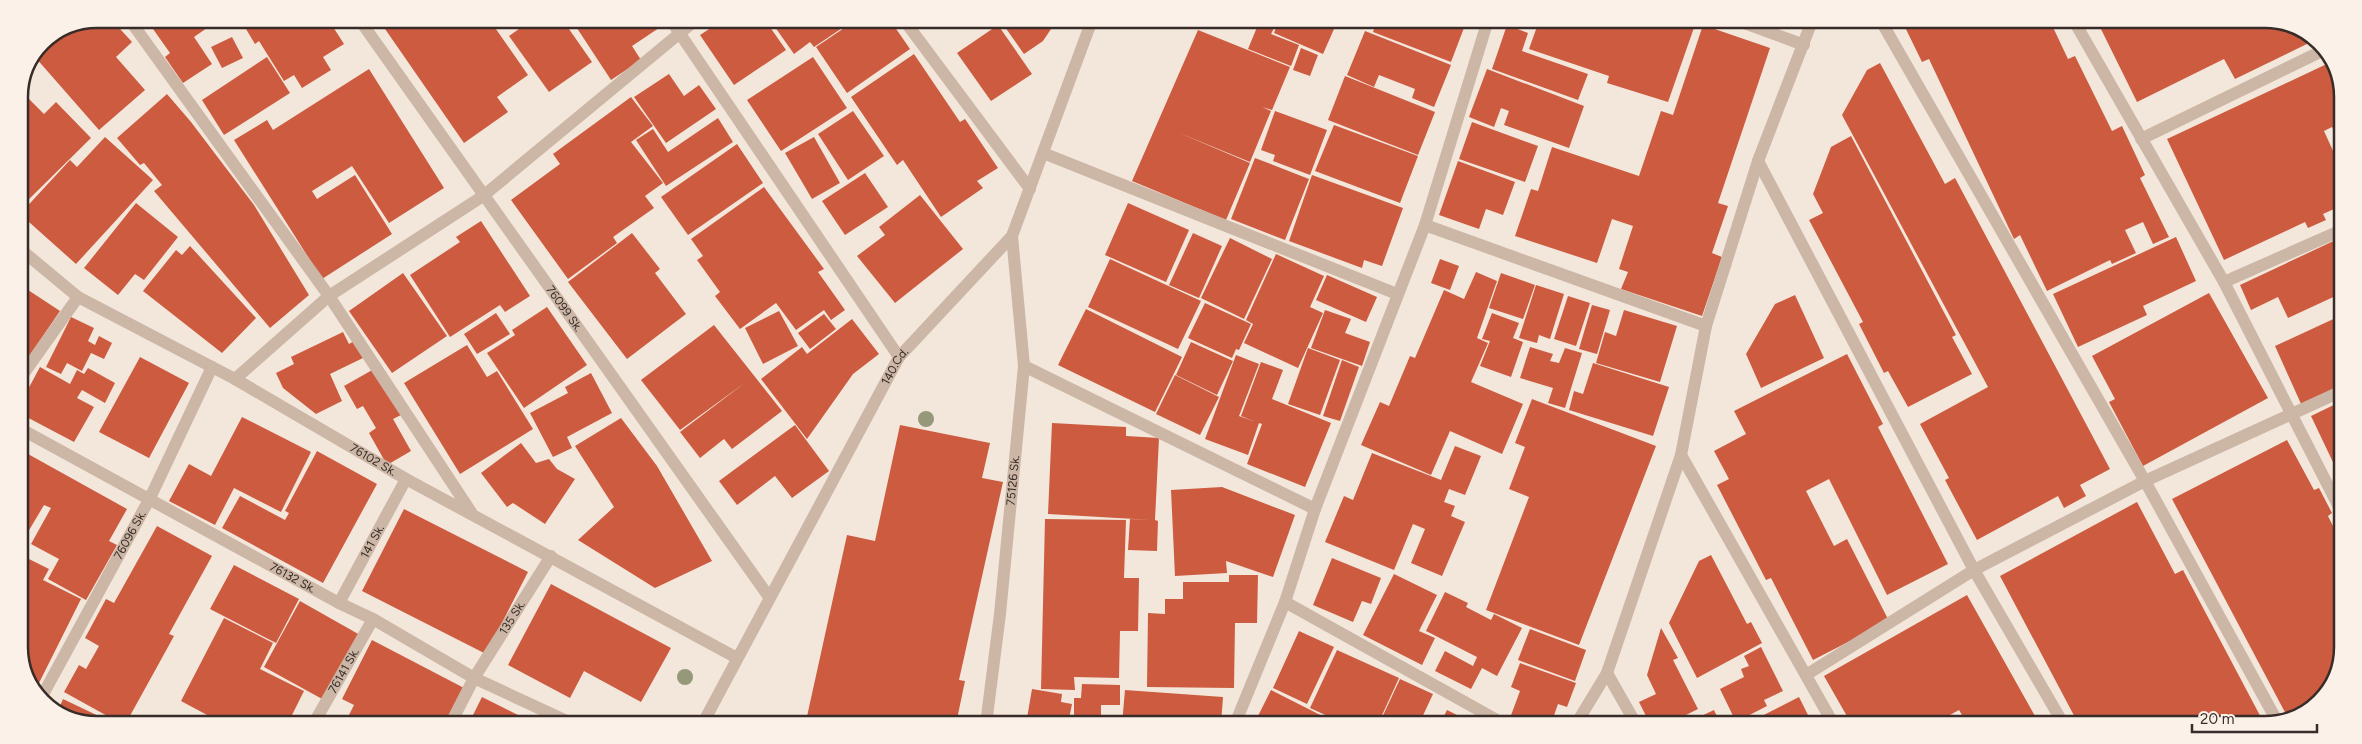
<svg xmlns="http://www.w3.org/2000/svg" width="2362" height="744" font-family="Figtree,sans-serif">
<rect width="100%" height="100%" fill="#f3e7db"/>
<g fill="#cd5b40">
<polygon points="96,19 111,19 132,42 116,57 145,90 99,130 35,57 39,48 51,37"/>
<polygon points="146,19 220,19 194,37 212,64 183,83 165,57 170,53"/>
<polygon points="240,19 328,19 344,44 323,57 331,70 302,88 294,75 284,81 259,41 255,44"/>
<polygon points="393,19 489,19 528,75 497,97 508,112 464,143 383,26"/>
<polygon points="533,19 562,19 592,62 549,92 509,36"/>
<polygon points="571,19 653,19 659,28 632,46 641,60 611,80"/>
<polygon points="723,20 765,20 786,50 734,85 700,35"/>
<polygon points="770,20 854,20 814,47 810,42 794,54"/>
<polygon points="856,20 890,20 910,49 847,93 816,47"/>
<polygon points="1000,20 1057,20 1043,41 1024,54"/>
<polygon points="1187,20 1209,20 1205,29"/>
<polygon points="1260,20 1277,22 1271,34 1299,45 1291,66 1248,49"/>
<polygon points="1279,20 1313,20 1334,29 1323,54 1274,33"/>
<polygon points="1329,20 1345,20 1343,26"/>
<polygon points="1349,20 1372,20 1369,29"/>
<polygon points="1377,20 1467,20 1451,62 1373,32"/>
<polygon points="1516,21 1535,21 1533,26"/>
<polygon points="1539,21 1694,21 1696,22 1668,102 1607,83 1609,76 1529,49"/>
<polygon points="1902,21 2050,21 2068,59 2075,56 2112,131 2122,126 2145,175 2140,178 2169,237 2153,244 2143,222 2125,230 2136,253 2112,264 2110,260 2047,291 2020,235 2014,239 1929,59 1922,62"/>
<polygon points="2097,21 2286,21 2315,40 2235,79 2224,59 2137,102"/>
<polygon points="998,25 1032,74 991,101 957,53"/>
<polygon points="1507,25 1528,33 1522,51 1588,74 1578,100 1492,69"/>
<polygon points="1703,25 1770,48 1718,203 1728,206 1712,253 1722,257 1702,316 1621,289 1628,272 1619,269 1633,226 1612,219 1597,263 1515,236 1531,189 1538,191 1552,147 1639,176 1661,111 1673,115"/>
<polygon points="1198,30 1290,67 1272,110 1262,107 1271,111 1250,162 1177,132 1250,163 1226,220 1132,181"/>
<polygon points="1365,31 1451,65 1434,107 1412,98 1415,89 1379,75 1374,87 1347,75"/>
<polygon points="232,37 243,58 222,68 211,47"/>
<polygon points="1301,48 1318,55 1310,76 1293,70"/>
<polygon points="914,54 960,122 965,119 998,168 977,181 983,188 941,217 903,160 897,165 851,97"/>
<polygon points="267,57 290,93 224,135 202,100"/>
<polygon points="813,57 847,108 781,151 747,100"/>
<polygon points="2331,62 2343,91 2343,145 2341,146 2332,127 2324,131 2334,153 2343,149 2343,205 2323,214 2326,220 2308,228 2305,222 2224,260 2167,139"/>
<polygon points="1880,63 1945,184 1955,178 2110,469 2080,485 2086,496 2064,508 2058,496 1977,540 1945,480 1949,478 1920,424 1988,387 1842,115 1867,70"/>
<polygon points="369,69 444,188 389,223 352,166 312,191 317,199 355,175 392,234 322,279 234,140 267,120 273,130"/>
<polygon points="1487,69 1584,106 1569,148 1504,125 1509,111 1501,108 1494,127 1469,117"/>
<polygon points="669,74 684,96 699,85 716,109 666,143 634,97"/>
<polygon points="1345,76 1435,112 1418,155 1328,120"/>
<polygon points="21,91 44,114 56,102 91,138 19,209 19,96"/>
<polygon points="167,94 191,122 254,205 309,295 270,328 154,191 162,185 144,163 140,165 117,138"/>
<polygon points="631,97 653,126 631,142 663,183 645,196 654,208 613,237 617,243 568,279 511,200 560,164 553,154"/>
<polygon points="853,111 884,156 848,180 818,134"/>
<polygon points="1275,111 1327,130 1310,175 1273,161 1275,155 1261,150"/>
<polygon points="718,118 733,142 666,186 636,140 653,129 668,152"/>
<polygon points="1472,122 1538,146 1525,182 1459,159"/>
<polygon points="1334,125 1418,156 1400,203 1315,171"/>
<polygon points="1851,136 1956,335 1952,337 1972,374 1908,407 1888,371 1884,373 1859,324 1863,322 1809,220 1823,213 1813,194 1831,147"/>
<polygon points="105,137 153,180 76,264 20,214 70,160 77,167"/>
<polygon points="814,137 840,183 812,199 785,153"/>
<polygon points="737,144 763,183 688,235 661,197"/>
<polygon points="1255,158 1309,179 1285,240 1231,219"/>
<polygon points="1458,161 1515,182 1503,215 1486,209 1479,229 1439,215"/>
<polygon points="865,173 888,207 845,235 822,201"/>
<polygon points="1312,175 1403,208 1382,266 1364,260 1362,268 1289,241"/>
<polygon points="764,187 824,269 818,272 845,310 831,320 824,310 796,330 776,303 740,329 715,296 720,292 697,260 703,256 691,239"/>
<polygon points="920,195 963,249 895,303 857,256 885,235 879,227"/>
<polygon points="136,203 178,237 144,280 135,274 118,295 84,268"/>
<polygon points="1128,203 1189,230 1166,282 1105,255"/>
<polygon points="481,221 530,296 505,312 500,305 450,337 410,275 460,242 456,237"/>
<polygon points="632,233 660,269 655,273 686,314 627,359 568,282"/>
<polygon points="1193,233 1222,246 1199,298 1169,285"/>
<polygon points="2176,237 2196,281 2143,306 2147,315 2078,347 2053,294"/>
<polygon points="2342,237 2342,293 2288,318 2278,297 2251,310 2240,285"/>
<polygon points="1230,238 1272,259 1244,319 1201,298"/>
<polygon points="190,246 256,318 222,353 143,291 176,250 182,255"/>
<polygon points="1276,254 1324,276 1310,307 1323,313 1298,368 1244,343 1253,324 1246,320"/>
<polygon points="1110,259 1201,301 1178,349 1088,307"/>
<polygon points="1440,259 1459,266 1450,290 1431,283"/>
<polygon points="1476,272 1497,281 1477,338 1488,343 1471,382 1523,404 1502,454 1450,431 1431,475 1361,445 1380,402 1389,406 1410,356 1415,358 1444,290 1464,299"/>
<polygon points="403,273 447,336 392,373 349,311"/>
<polygon points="1501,273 1535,285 1523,319 1489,308"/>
<polygon points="1327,275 1377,297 1366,322 1316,300"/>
<polygon points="19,284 60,311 19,371"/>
<polygon points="1536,285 1564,294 1550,339 1539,335 1537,343 1519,338"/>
<polygon points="2209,293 2268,398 2143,466 2109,402 2115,399 2092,356"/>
<polygon points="1795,295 1824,358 1761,388 1746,354 1775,304"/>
<polygon points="1568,296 1590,303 1576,346 1554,339"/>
<polygon points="1205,303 1251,324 1239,350 1236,349 1232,358 1188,338"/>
<polygon points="1592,305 1610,310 1597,354 1579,349"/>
<polygon points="547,307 587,365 524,408 487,353 515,335 512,330"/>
<polygon points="1086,309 1182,357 1155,412 1058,365"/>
<polygon points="1325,310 1351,319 1345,333 1370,342 1362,366 1311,348"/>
<polygon points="1624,310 1677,326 1660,382 1596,363 1605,332 1616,336"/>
<polygon points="779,311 798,346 763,364 745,328"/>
<polygon points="496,313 510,334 477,354 464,334"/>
<polygon points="1492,313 1519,323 1513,338 1523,342 1511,377 1480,366 1490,341 1482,339"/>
<polygon points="824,314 836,329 810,349 798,333"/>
<polygon points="2342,315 2342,388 2302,406 2275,346"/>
<polygon points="71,317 94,328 88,341 95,345 99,336 112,343 104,359 91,353 82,371 67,363 61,374 46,367"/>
<polygon points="852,319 879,354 853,374 807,439 761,379 802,347 807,354"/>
<polygon points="714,325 782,411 732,449 724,439 700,458 680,432 746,382 680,430 641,380"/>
<polygon points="343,332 349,344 356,340 365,357 330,374 342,401 316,414 283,388 276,373 294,364 291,357"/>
<polygon points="1191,342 1233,361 1217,395 1176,375"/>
<polygon points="467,345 487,377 497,371 533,429 460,474 404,383"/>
<polygon points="1530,347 1553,354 1550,361 1559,363 1565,348 1582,353 1565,408 1548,403 1553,388 1520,378"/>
<polygon points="1308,348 1340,360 1320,415 1288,404"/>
<polygon points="1847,354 1883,424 1878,427 1948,564 1887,595 1829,479 1806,491 1834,546 1847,539 1889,621 1813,660 1771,578 1766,580 1717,485 1729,479 1714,451 1746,434 1734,411"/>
<polygon points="1236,355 1259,364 1239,416 1253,421 1241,416 1261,362 1283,370 1272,399 1331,423 1305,487 1247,464 1262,424 1259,423 1248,455 1205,439"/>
<polygon points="140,357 189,383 149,458 99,432"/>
<polygon points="1342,360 1359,367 1340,421 1323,416"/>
<polygon points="1593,363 1669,387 1653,436 1569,410 1574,391 1583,394"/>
<polygon points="40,367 70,384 77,370 84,374 88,368 115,383 105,403 82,390 77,398 94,407 74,442 19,413 19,406"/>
<polygon points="374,369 401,415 393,419 411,451 387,465 369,433 376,428 363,406 357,409 344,386"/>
<polygon points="591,373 612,413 567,437 572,448 553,457 530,413 568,393 565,387"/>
<polygon points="1175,375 1219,397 1200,435 1156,414"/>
<polygon points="1532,399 1656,446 1579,645 1486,610 1529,497 1509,489 1525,447 1515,443"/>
<polygon points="2342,401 2341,473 2341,479 2311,416"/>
<polygon points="242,417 311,452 281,512 234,488 215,525 169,501 189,464 211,476"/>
<polygon points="621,418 657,466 712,561 655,588 578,540 614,507 575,446"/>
<polygon points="1052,423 1126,427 1126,436 1159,438 1155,520 1158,521 1157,551 1128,550 1130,519 1152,520 1048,514"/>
<polygon points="795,425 829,471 792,498 775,476 737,505 719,481"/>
<polygon points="900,425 990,443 982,478 1003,482 959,680 965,681 956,724 788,723 789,717 806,721 847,535 875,541"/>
<polygon points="2287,440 2314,490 2319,488 2332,513 2328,516 2341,542 2341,668 2313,709 2288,718 2172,499"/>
<polygon points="521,443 536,463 549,459 557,469 575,479 545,524 513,503 507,507 481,473"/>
<polygon points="1455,446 1481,456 1465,495 1449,489 1444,502 1455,506 1451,516 1465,522 1442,576 1411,563 1425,529 1413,524 1394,570 1325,542 1344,496 1353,500 1372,453 1441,480"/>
<polygon points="19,449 127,509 109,541 117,545 86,600 48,579 59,559 31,544 51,508 44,505 28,532 20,527 19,530"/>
<polygon points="317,451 377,484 323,583 222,528 240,496 285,520 289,513 285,511"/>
<polygon points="1222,487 1295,515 1273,577 1226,561 1227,573 1175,576 1171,490"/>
<polygon points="2137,502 2175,574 2183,570 2265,725 2079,725 2000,576"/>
<polygon points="404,509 528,572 486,654 362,591"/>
<polygon points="1045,519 1126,520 1124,578 1139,578 1138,631 1120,631 1119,678 1074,677 1075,690 1041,689"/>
<polygon points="157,526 212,556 169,634 174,636 152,676 126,723 120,723 64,692 79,665 86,669 99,646 85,638 106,599 114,603"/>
<polygon points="19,554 49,569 43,580 81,599 35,691 19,653"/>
<polygon points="1711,555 1747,624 1751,622 1762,643 1697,678 1669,623 1699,561"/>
<polygon points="1332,558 1381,578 1371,604 1362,601 1353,622 1313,605"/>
<polygon points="234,565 299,599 276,643 210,609"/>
<polygon points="1394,574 1437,595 1419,631 1435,638 1422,665 1363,635"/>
<polygon points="1229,575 1258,575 1257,623 1235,623 1234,688 1147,687 1148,613 1165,614 1165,599 1183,599 1183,582 1229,582"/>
<polygon points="551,584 671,648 641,702 584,671 570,698 508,665"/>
<polygon points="1445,592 1468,603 1466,607 1491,620 1494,614 1522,628 1497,676 1482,668 1471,689 1435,671 1445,651 1473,666 1477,657 1426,631"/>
<polygon points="1967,595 2040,725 1968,725 1959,710 1932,725 1852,725 1824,676"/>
<polygon points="300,601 360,635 324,700 264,667"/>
<polygon points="224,618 273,643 260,669 304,691 288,723 222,723 181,701"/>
<polygon points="1661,628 1678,658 1673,660 1698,709 1674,721 1676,725 1650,724 1639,702 1656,694 1647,675"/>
<polygon points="1530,629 1586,650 1575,681 1518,660"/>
<polygon points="1299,631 1334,647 1307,704 1273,688"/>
<polygon points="372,640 466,689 448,723 345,723 354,705 342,699"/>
<polygon points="1761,647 1783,691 1764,700 1767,706 1736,722 1720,689 1744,677 1741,669 1749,666 1744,656"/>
<polygon points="1337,650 1399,678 1378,724 1345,724 1310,708"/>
<polygon points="1520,663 1576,683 1567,707 1558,704 1551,724 1528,724 1510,718 1520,691 1511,687"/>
<polygon points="1400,679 1433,694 1419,724 1379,724"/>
<polygon points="1082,684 1120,685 1120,705 1101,705 1101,716 1074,715 1074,698 1081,698"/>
<polygon points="1032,689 1062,694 1061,702 1072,704 1068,724 1026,724"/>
<polygon points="1125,690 1223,697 1221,724 1122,724"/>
<polygon points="1271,690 1338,724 1254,724"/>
<polygon points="482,697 534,723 469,723"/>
<polygon points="1799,697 1813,725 1744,725"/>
<polygon points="63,699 109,721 108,723 76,723 58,711"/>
<polygon points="1447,710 1475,724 1440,724"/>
<polygon points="1714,710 1721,725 1682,725"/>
<polygon points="203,718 213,723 201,723"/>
</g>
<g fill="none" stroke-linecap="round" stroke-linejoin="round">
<g stroke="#ccb6a6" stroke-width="12">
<polyline points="129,19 329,296 471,512"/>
<path id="s1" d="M359,19L769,597"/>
<polyline points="670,19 899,357"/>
<polyline points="904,20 1030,189"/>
<polyline points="1739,21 1804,45"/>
<polyline points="1881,21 2145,481 2277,721"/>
<polyline points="2074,21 2224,282 2341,511"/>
<polyline points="2141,139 2326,49"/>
<polyline points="1043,153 1397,294"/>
<polyline points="1758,161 1974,570 2064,725"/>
<polyline points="1425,225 1706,326"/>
<path id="s2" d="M19,248L78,297L235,379L406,479L737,658"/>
<polyline points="2224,282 2342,230"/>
<polyline points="1024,366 1315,509"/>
<polyline points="235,379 329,296 483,196 697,19"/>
<polyline points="19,380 78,297"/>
<path id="s3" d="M19,428L339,603L373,619L474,678L571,723"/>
<polyline points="1681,455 1834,725"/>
<polyline points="1285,602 1504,724"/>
<path id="s4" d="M339,603L406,479"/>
<polyline points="1607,673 1636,724"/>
<polyline points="1806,675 1974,570 2145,481 2342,391"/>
<path id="s5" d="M40,700L150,498L212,367"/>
<path id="s6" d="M314,723L373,619"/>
<path id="s7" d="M451,723L474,678L551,556"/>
<path id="s8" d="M986,724L1000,614L1024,366L1012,236"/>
<polyline points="1235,724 1285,602 1315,509 1425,225 1488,20"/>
<polyline points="1576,724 1607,673 1681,455 1706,326 1758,161 1812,21"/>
</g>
<path stroke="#ccb6a6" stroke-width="12" id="s9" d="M703,723L899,357L1012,236L1092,20"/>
</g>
<g fill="#96987a">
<circle cx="926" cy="419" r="8"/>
<circle cx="685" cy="677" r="8"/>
</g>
<g text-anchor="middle" stroke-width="4.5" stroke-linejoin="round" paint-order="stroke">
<g font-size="12" fill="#382c28" stroke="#fbf1e8">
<text dy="4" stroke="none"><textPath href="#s1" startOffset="355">76099 Sk.</textPath></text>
<text dy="4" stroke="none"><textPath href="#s9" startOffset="405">140.Cd.</textPath></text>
<text dy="4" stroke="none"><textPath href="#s2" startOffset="414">76102 Sk.</textPath></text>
<text dy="4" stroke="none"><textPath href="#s8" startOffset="245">75126 Sk.</textPath></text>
<text dy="4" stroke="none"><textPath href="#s5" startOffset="188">76096 Sk.</textPath></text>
<text dy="4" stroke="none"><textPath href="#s4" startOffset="70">141 Sk.</textPath></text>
<text dy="4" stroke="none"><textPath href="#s3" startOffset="312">76132 Sk.</textPath></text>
<text dy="4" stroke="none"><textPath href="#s7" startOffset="122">135 Sk.</textPath></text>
<text dy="4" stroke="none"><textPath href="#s6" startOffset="60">76141 Sk.</textPath></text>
</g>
</g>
<path d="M0 0H2362V744H0ZM97 28H2265A69 69 0 0 1 2334 97V647A69 69 0 0 1 2265 716H97A69 69 0 0 1 28 647V97A69 69 0 0 1 97 28Z" fill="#fbf1e8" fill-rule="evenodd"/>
<path fill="none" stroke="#382c28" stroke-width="2.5" d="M97 28H2265A69 69 0 0 1 2334 97V647A69 69 0 0 1 2265 716H97A69 69 0 0 1 28 647V97A69 69 0 0 1 97 28Z"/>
<path d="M2192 724v8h125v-8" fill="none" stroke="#382c28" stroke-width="2.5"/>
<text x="2200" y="724" font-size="15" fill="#382c28" stroke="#fbf1e8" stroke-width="4" paint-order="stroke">20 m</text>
</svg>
